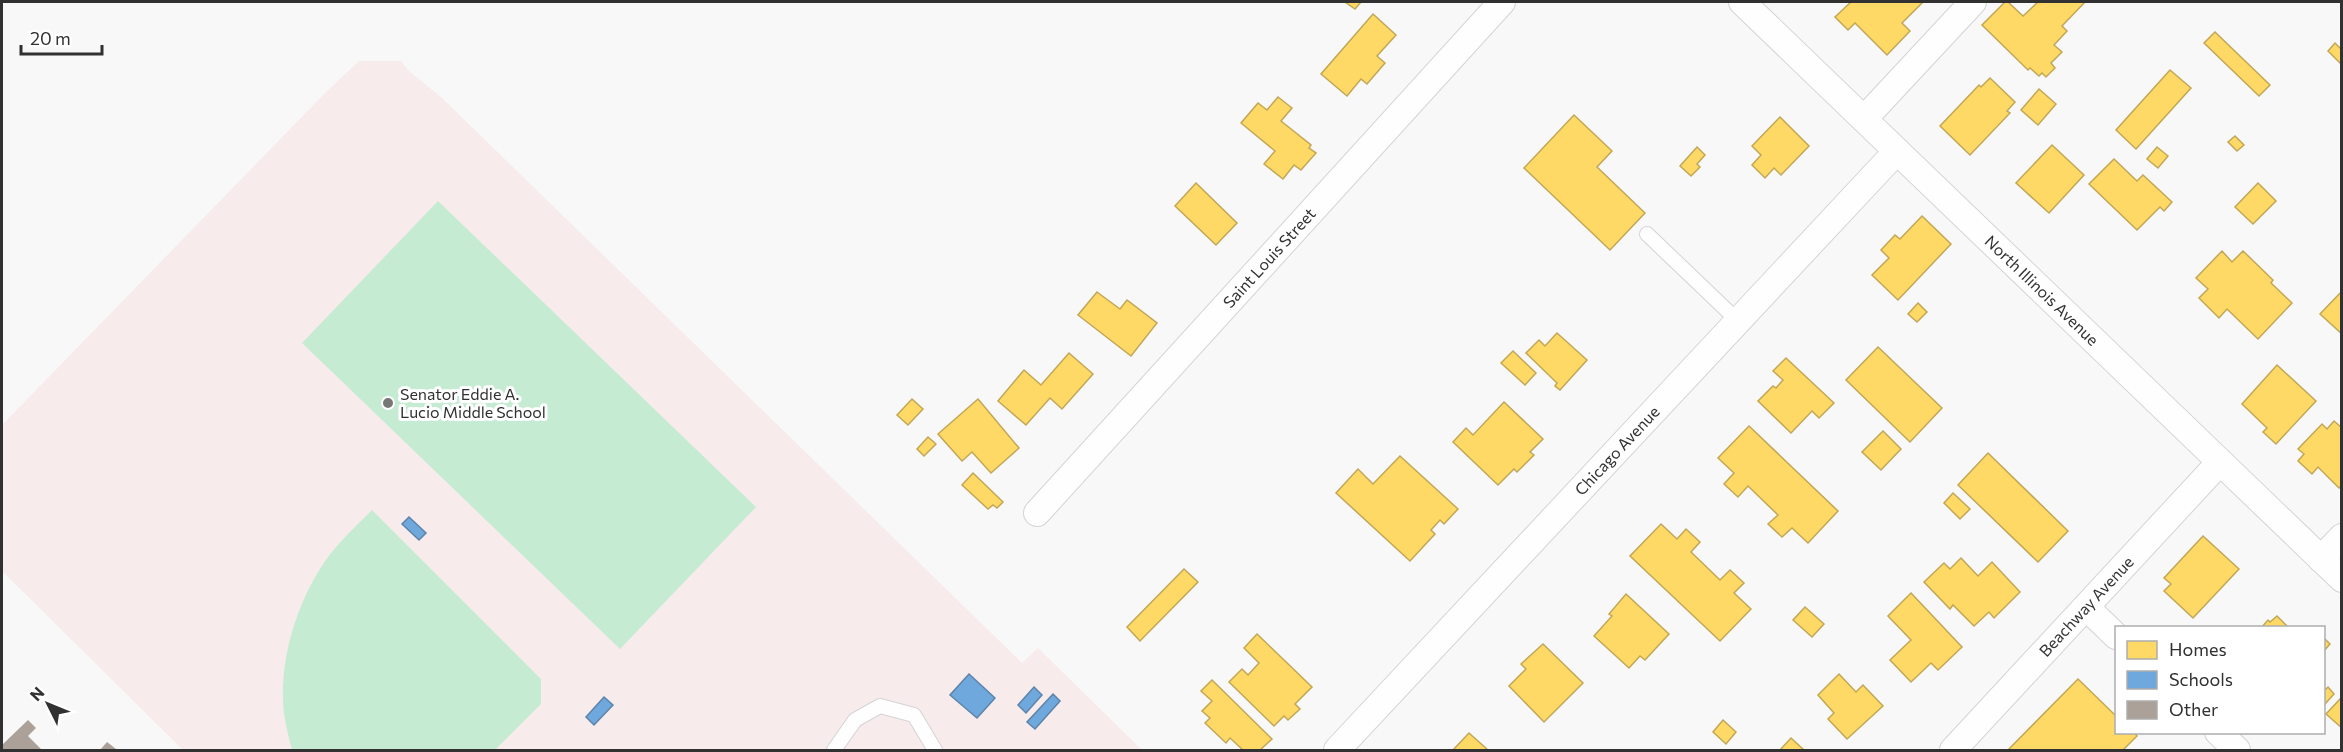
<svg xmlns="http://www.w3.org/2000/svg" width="2343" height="752" font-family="Commissioner,sans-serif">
<rect width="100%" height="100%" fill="#f8f8f9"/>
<polygon fill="#f7ebec" points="359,61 401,61 409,71 441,97 1022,663 1038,648 1142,750 183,750 2,571 2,425 325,93"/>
<g fill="#c6ebd3">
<polygon points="438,201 756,507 620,649 302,343"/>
<path d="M372,510L541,679V704L495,750H292C289,739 286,726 284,714C278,661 297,600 328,557C341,540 357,525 372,510Z"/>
</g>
<g fill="#ffd966" stroke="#c1a756" stroke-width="1.5">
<polygon points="1345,2 1361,2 1355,9"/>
<polygon points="1851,2 1923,2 1902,23 1910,31 1887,55 1855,23 1848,30 1835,17"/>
<polygon points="2005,2 2008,2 2023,16 2038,2 2085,2 2062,26 2067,31 2054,45 2062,52 2051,63 2055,68 2046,77 2042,73 2039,76 2030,68 2028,70 1982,25"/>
<polygon points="1373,14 1396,35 1377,56 1385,63 1367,84 1361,79 1347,96 1321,74"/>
<polygon points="2215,32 2270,85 2259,96 2204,43"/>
<polygon points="2335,43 2342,50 2342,65 2328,51"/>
<polygon points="2170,70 2191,88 2136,149 2116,130"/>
<polygon points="1990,78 2015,102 2007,111 2010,113 1970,155 1940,126 1979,85 1981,87"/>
<polygon points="2039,89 2056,104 2038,125 2021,110"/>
<polygon points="1278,97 1292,108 1281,121 1311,145 1309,148 1316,153 1301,170 1294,165 1283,179 1264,164 1275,151 1241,123 1258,103 1267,110"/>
<polygon points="1574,115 1612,151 1597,167 1645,213 1610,250 1524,168"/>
<polygon points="1780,117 1809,146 1781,175 1774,168 1765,178 1752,165 1761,155 1752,146"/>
<polygon points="2235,136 2244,145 2237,151 2228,142"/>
<polygon points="2052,145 2084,175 2049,213 2016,183"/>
<polygon points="1697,147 1705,155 1697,164 1700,167 1691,176 1680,166"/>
<polygon points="2157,147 2168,156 2158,168 2147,159"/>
<polygon points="2114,159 2137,181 2143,175 2172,202 2164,211 2160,207 2137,230 2089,184"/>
<polygon points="1196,183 1237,223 1216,245 1175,206"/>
<polygon points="2258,183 2276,201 2253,224 2235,207"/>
<polygon points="1922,216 1951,244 1898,300 1872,275 1889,258 1881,250 1895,235 1900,239"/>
<polygon points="2222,251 2232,262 2243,251 2273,280 2271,283 2292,303 2258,339 2227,309 2219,318 2199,298 2208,289 2196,278"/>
<polygon points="2342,291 2342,334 2320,314"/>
<polygon points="1097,292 1120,309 1127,300 1157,323 1131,356 1078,315"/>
<polygon points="1918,303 1927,312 1917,322 1908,314"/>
<polygon points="1557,333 1587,360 1560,390 1555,386 1557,383 1526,353 1539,340 1545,346"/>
<polygon points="1878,347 1942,408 1910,442 1846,380"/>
<polygon points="1513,351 1536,373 1525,385 1501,363"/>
<polygon points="1069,353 1093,374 1062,409 1050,398 1026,425 998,401 1024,370 1041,385"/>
<polygon points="1786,358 1834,403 1819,418 1812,411 1791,433 1758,401 1773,386 1776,388 1783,380 1773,371"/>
<polygon points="2277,365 2316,401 2276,444 2263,432 2267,428 2242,404"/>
<polygon points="912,399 923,409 908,425 897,415"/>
<polygon points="978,399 1019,448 991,473 972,452 962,461 938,434"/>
<polygon points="1504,402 1543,439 1530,452 1534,455 1517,472 1514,469 1498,485 1453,442 1466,428 1473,435"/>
<polygon points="2334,421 2342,428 2342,485 2339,488 2318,467 2312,474 2298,461 2304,454 2298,449 2322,424 2327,429"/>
<polygon points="1749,426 1838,511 1808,543 1792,528 1782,537 1768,524 1778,515 1748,486 1738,497 1724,484 1734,473 1718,458"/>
<polygon points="1883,431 1901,449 1881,470 1862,452"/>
<polygon points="928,437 936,444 924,456 917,449"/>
<polygon points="1988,453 2068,531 2038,562 1958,485"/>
<polygon points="1400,456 1458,509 1444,524 1440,520 1431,530 1435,534 1410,561 1336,493 1358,469 1373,484"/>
<polygon points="973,473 1003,502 997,508 993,505 988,509 962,485"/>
<polygon points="1953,493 1970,509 1960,519 1944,503"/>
<polygon points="1661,524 1677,539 1686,529 1700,542 1691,552 1720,580 1730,570 1744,583 1734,593 1751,609 1720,641 1630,556"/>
<polygon points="2203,536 2239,569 2193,618 2164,591 2171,584 2164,578"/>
<polygon points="1961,558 1978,576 1992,562 2020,592 1994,618 1989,612 1974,626 1953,605 1950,609 1924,582 1944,563 1950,569"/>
<polygon points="1184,569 1198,582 1140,641 1127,627"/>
<polygon points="1911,593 1962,647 1938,670 1931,663 1911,682 1890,660 1911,640 1888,616"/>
<polygon points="1626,594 1669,634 1645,660 1640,656 1629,668 1594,636 1612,616 1609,614"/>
<polygon points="1805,607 1824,624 1812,637 1793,620"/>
<polygon points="2277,616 2289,628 2261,628 2268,620 2270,622"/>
<polygon points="1257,634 1312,687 1295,704 1300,709 1288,720 1284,716 1274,726 1229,682 1242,669 1248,675 1259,663 1244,648"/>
<polygon points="2324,638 2330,644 2324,651"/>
<polygon points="1543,644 1583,683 1544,722 1509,686 1526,669 1521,664"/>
<polygon points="1839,674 1856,692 1863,685 1883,706 1847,739 1828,719 1834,713 1818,695"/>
<polygon points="2078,679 2116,716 2116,732 2134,732 2137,736 2123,750 2008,750"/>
<polygon points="1212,680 1272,739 1260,750 1243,750 1230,738 1226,743 1205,723 1210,718 1202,711 1212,701 1201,691"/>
<polygon points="2328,687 2334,694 2324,705 2324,691"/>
<polygon points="2342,697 2342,728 2326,714"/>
<polygon points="1723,720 1736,732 1726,744 1713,732"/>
<polygon points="1469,733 1488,750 1453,750"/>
<polygon points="1791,738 1804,750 1780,750"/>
</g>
<g fill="#6fa8dc" stroke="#5c84a9" stroke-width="1.5">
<polygon points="409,517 426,533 419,540 402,524"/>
<polygon points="969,674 995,698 977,718 950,695"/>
<polygon points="1034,687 1042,695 1026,713 1018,705"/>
<polygon points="1053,694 1060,701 1035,729 1027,722"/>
<polygon points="604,697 613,705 594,725 586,717"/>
</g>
<g fill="#aca198">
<polygon points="28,720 36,728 28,736 42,750 2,750 2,745"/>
<polygon points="107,742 116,749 100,750"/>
</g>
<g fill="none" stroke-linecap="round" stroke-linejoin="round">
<g stroke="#d4d4d5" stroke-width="16">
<g id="lane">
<polyline points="1647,234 1738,321"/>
<polyline points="834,750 855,720 880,706 914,715 935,750"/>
</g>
</g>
<g stroke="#d4d4d5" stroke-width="28">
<g id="street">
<path id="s1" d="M1742,2L2342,579"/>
<polyline points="1864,119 1973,2"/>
<path id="s2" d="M1037,513L1502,2"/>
<polyline points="2321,559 2342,537"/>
<polyline points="2086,607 2116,636"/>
<polyline points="2218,732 2237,750"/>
<path id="s3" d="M1337,750L1897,151"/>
<path id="s4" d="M1953,750L2220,462"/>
</g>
</g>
<use href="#lane" stroke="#fefefe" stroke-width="14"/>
<use href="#street" stroke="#fefefe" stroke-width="26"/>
</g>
<circle fill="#777778" stroke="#fff" stroke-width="2" cx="388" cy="403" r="6"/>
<g text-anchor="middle" stroke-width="6" stroke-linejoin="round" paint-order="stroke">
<g font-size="16" fill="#313132" stroke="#fff">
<text dy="6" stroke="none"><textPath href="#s2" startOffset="345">Saint Louis Street</textPath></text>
<text dy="6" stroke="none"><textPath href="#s1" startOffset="416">North Illinois Avenue</textPath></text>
<text dy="6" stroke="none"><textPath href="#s3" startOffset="410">Chicago Avenue</textPath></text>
<text dy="6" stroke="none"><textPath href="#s4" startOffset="196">Beachway Avenue</textPath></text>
</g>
<g font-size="16" fill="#313132" stroke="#fff" text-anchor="start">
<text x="400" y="400">Senator Eddie A.<tspan x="400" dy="18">Lucio Middle School</tspan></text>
</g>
</g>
<rect width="2343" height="752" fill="none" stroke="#313132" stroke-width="6"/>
<rect x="2115" y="626" width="210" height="108" fill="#ffffff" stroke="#adadad" stroke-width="1.5"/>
<rect x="2127" y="641" width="30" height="18" fill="#ffd966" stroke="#adadad" stroke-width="1.5"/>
<text x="2169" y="656" font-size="18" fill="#313132">Homes</text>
<rect x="2127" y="671" width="30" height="18" fill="#6fa8dc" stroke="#adadad" stroke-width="1.5"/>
<text x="2169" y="686" font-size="18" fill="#313132">Schools</text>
<rect x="2127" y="701" width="30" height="18" fill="#aca198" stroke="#adadad" stroke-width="1.5"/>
<text x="2169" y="716" font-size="18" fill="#313132">Other</text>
<g transform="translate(48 704) rotate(313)" stroke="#ffffff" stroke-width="4.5" paint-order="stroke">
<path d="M0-4.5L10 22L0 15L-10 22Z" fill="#313132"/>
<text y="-9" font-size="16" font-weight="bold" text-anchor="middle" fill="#313132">N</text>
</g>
<path d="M21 45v9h81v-9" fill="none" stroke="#313132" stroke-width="3"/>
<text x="30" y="45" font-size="18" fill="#313132" stroke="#ffffff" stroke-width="4.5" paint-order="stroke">20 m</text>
</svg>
